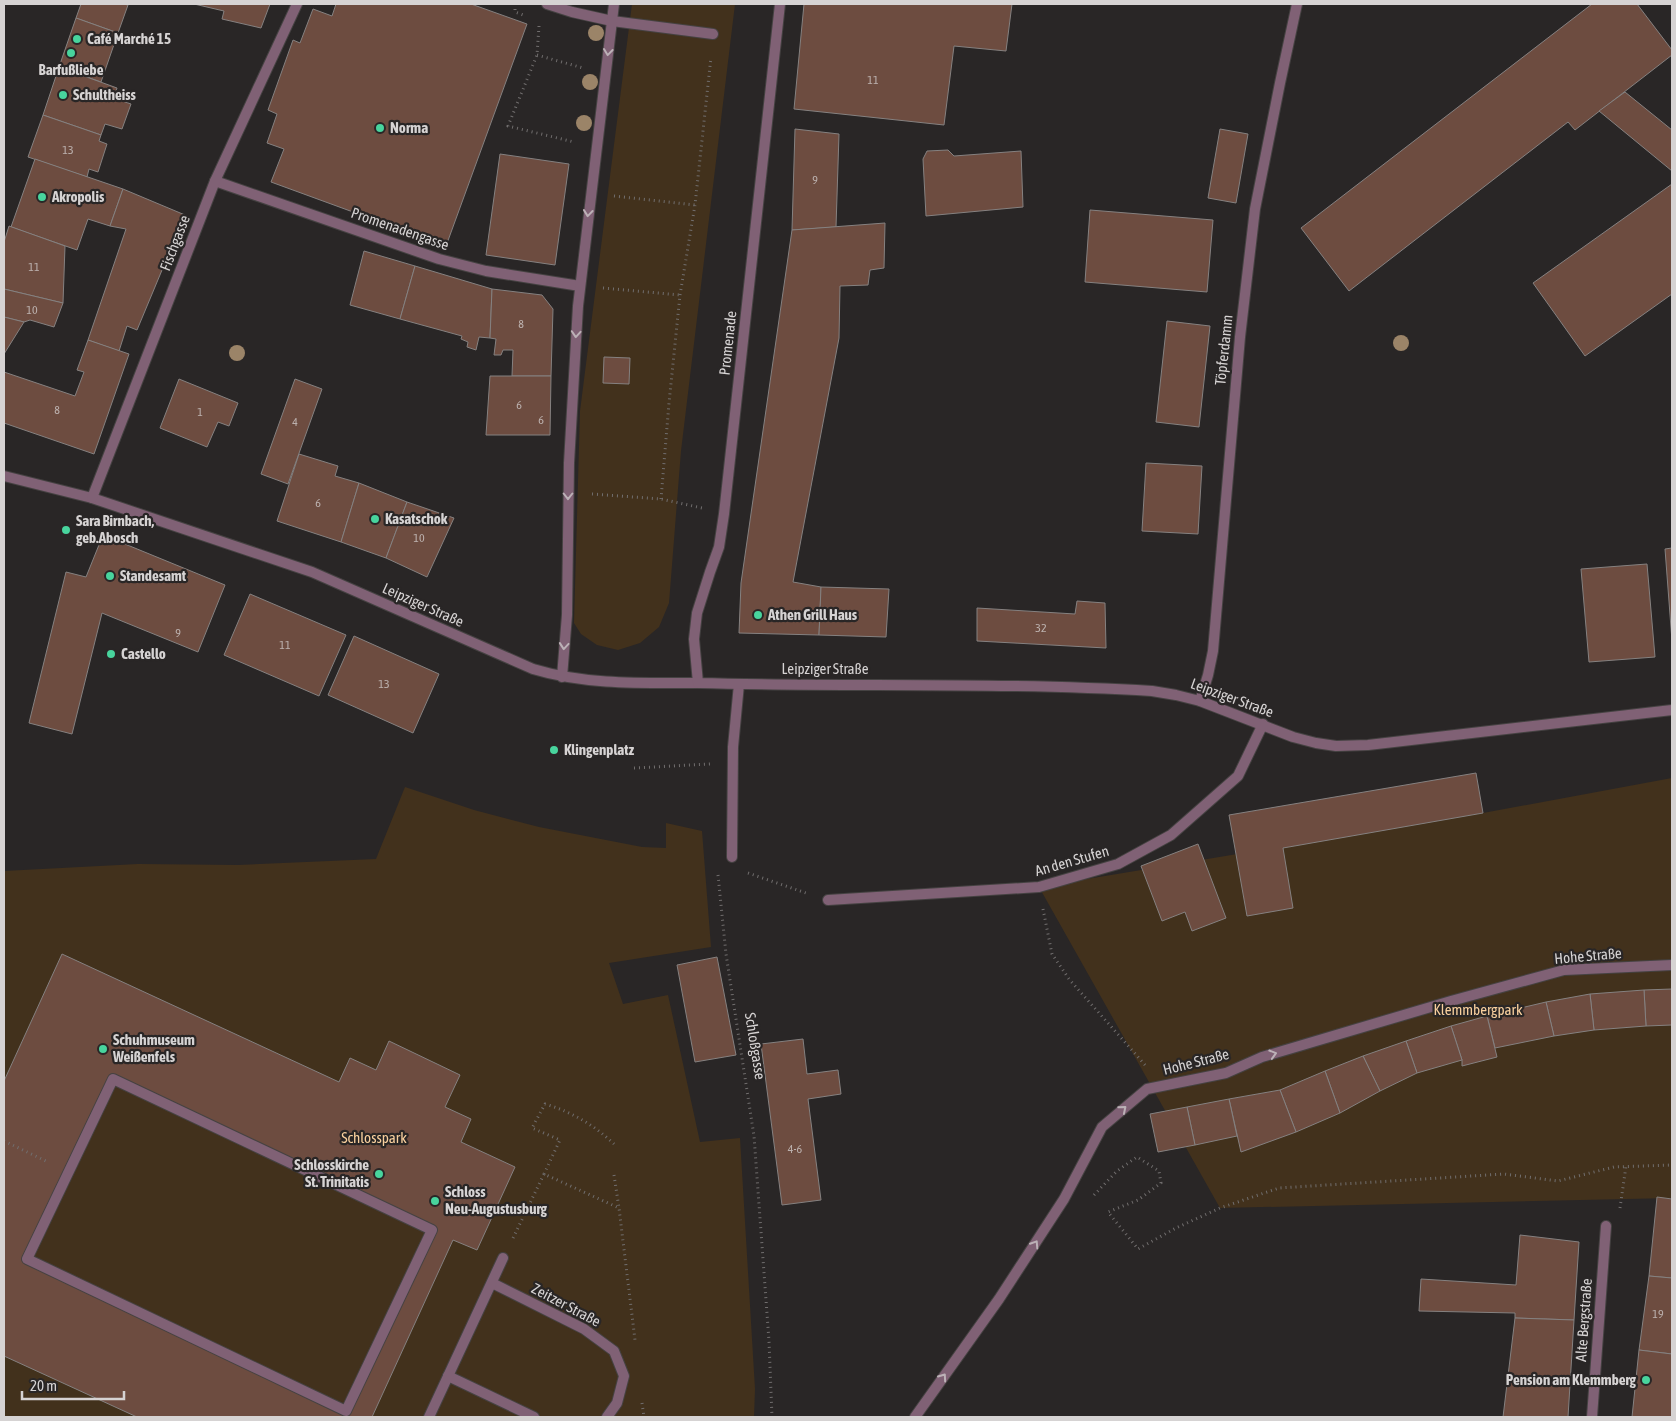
<svg xmlns="http://www.w3.org/2000/svg" width="1676" height="1421" font-family="'Asap Condensed',sans-serif">
<rect width="100%" height="100%" fill="#292626"/>
<g fill="#42311c">
<polygon points="632,4 735,4 681,451 669,603 659,627 640,643 618,650 597,645 581,634 574,623 580,411"/>
<polygon points="1672,778 1672,1198 1220,1208 1039,887 1483,813"/>
<polygon points="405,787 474,810 539,827 642,847 666,848 666,823 702,831 711,947 609,963 623,1004 668,995 700,1142 740,1138 755,1389 754,1417 4,1417 4,871 138,864 238,865 376,859"/>
</g>
<g fill="#6d4c40" stroke="#858180" fill-rule="evenodd">
<polygon points="81,4 123,4 128,5 118,33 76,18"/>
<polygon points="194,4 270,4 261,28 222,19 224,11"/>
<polygon points="336,4 471,4 527,24 446,246 271,182 284,149 267,143 277,114 268,110 293,40 300,43 313,9 332,16"/>
<polygon points="804,4 1012,4 1006,51 954,46 944,125 794,109"/>
<polygon points="1592,4 1637,4 1672,50 1672,55 1575,130 1568,122 1349,291 1301,228"/>
<polygon points="76,18 118,33 101,82 59,67"/>
<polygon points="59,67 117,88 114,98 131,104 122,129 105,124 101,135 43,115"/>
<polygon points="1625,92 1672,130 1672,171 1599,111"/>
<polygon points="43,115 101,135 99,141 107,144 98,172 89,169 87,177 28,157"/>
<polygon points="795,129 839,134 836,227 792,230"/>
<polygon points="1220,129 1248,134 1236,203 1208,198"/>
<polygon points="948,150 954,156 1021,151 1023,207 926,216 923,159 927,151"/>
<polygon points="500,154 569,164 555,265 486,255"/>
<polygon points="35,159 123,189 110,226 88,219 77,250 11,227"/>
<polygon points="1672,184 1672,294 1585,356 1533,283"/>
<polygon points="123,189 185,215 137,330 127,326 119,351 88,340 126,229 110,226"/>
<polygon points="1090,210 1213,220 1207,292 1085,282"/>
<polygon points="885,223 884,268 870,270 868,285 840,286 839,338 793,582 821,587 819,635 739,633 741,583 792,230"/>
<polygon points="9,226 65,246 63,303 4,289 4,242"/>
<polygon points="364,251 415,266 400,319 350,305"/>
<polygon points="415,266 492,289 490,338 479,337 476,350 467,347 468,342 461,339 462,336 400,319"/>
<polygon points="4,289 63,303 54,327 30,320 24,322 4,317"/>
<polygon points="492,289 542,295 553,309 551,376 512,376 513,350 503,350 501,355 494,355 496,339 490,338"/>
<polygon points="4,317 24,322 4,354"/>
<polygon points="1167,321 1210,326 1199,427 1156,422"/>
<polygon points="88,340 129,354 94,454 4,423 4,372 75,396 84,372 77,370"/>
<polygon points="604,357 630,358 629,384 603,383"/>
<polygon points="490,376 551,376 550,435 486,435"/>
<polygon points="179,379 238,403 229,426 218,422 207,447 160,428"/>
<polygon points="295,379 322,389 288,484 261,474"/>
<polygon points="299,454 338,466 335,476 359,483 341,542 277,521"/>
<polygon points="1146,463 1202,466 1198,534 1142,531"/>
<polygon points="359,483 407,502 386,558 341,542"/>
<polygon points="407,502 454,518 427,577 386,558"/>
<polygon points="103,535 225,585 198,652 102,613 72,734 29,723 66,572 86,577"/>
<polygon points="1672,548 1672,641 1665,549"/>
<polygon points="1647,564 1655,657 1589,662 1581,569"/>
<polygon points="821,587 889,589 886,637 819,635"/>
<polygon points="250,594 346,635 319,696 224,655"/>
<polygon points="1077,601 1105,603 1106,648 977,641 977,608 1075,614"/>
<polygon points="354,636 439,674 413,733 328,695"/>
<polygon points="1476,773 1483,813 1283,848 1293,908 1247,916 1229,815"/>
<polygon points="1198,844 1226,918 1192,931 1185,912 1162,921 1141,866"/>
<path d="M62,954L339,1082L350,1058L376,1070L389,1041L460,1075L445,1107L471,1119L461,1142L515,1167L477,1250L453,1240L372,1417H137L4,1356V1081ZM113,1079L432,1230L346,1411L27,1259Z"/>
<polygon points="717,957 736,1055 695,1062 677,965"/>
<polygon points="1672,989 1672,1025 1646,1026 1644,990"/>
<polygon points="1644,990 1646,1026 1594,1030 1590,994"/>
<polygon points="1590,994 1594,1030 1554,1036 1546,1002"/>
<polygon points="1546,1002 1554,1036 1495,1048 1487,1016"/>
<polygon points="1487,1016 1497,1057 1462,1066 1462,1060 1451,1026"/>
<polygon points="1451,1026 1462,1060 1417,1073 1406,1041"/>
<polygon points="803,1039 807,1074 838,1070 841,1094 808,1099 821,1200 782,1205 761,1044"/>
<polygon points="1406,1041 1417,1073 1380,1091 1363,1056"/>
<polygon points="1363,1056 1380,1091 1340,1113 1325,1071"/>
<polygon points="1325,1071 1340,1113 1296,1132 1280,1090"/>
<polygon points="1280,1090 1296,1132 1241,1152 1229,1099"/>
<polygon points="1229,1099 1237,1136 1195,1145 1187,1107"/>
<polygon points="1187,1107 1195,1145 1158,1152 1150,1114"/>
<polygon points="1657,1197 1672,1199 1672,1278 1649,1276"/>
<polygon points="1520,1235 1579,1242 1574,1320 1515,1318 1515,1313 1419,1311 1421,1279 1516,1285"/>
<polygon points="1649,1276 1672,1278 1672,1354 1639,1350"/>
<polygon points="1515,1318 1574,1320 1568,1417 1503,1417"/>
<polygon points="1639,1350 1672,1354 1672,1417 1632,1417"/>
</g>
<g fill="none" stroke-linecap="round" stroke-linejoin="round">
<g stroke="#454242" stroke-width="12">
<g id="pedestrian">
<polyline points="547,4 572,12 612,21 713,34"/>
<polyline points="732,857 733,747 739,684"/>
<polygon points="113,1079 432,1230 346,1411 27,1259"/>
</g>
</g>
<g stroke="#454242" stroke-width="12">
<g id="minor">
<polyline points="215,181 439,259 486,271 580,286"/>
<path d="M4,476L92,498L312,572L533,669C586,685 642,683 698,683"/>
<polyline points="92,498 215,181 297,4"/>
<polyline points="562,677 567,615 569,463 578,306 614,4"/>
<polyline points="1200,701 1208,675 1213,651 1240,337 1255,209 1280,83 1297,4"/>
<polyline points="828,900 1039,887 1118,864 1171,835 1238,776 1263,724"/>
<polyline points="492,1283 584,1329 614,1351 624,1376 617,1403 607,1417"/>
<polyline points="448,1376 534,1417"/>
<polyline points="429,1417 503,1258"/>
<polyline points="915,1417 999,1299 1064,1199 1102,1127 1147,1089 1226,1073 1262,1057 1451,1001 1564,970 1672,965"/>
<polyline points="1592,1417 1606,1226"/>
</g>
</g>
<g stroke="#454242" stroke-width="12">
<path id="tertiary" d="M780,4L724,514L719,547L710,572L697,613L694,639L698,683C849,687 1001,682 1152,691L1176,695L1200,701L1293,737L1316,743L1336,746L1368,745L1672,710"/>
</g>
<g stroke="#716e6e" stroke-width="3" stroke-dasharray="1 4" stroke-linecap="butt">
<polyline points="515,4 515,12 526,16"/>
<polyline points="539,26 537,55 508,126 574,142"/>
<polyline points="537,55 583,68"/>
<polyline points="614,196 695,205"/>
<polyline points="603,288 680,295"/>
<polyline points="592,494 661,499 702,508"/>
<polyline points="661,499 669,403 680,295 695,205 711,57"/>
<polyline points="634,768 710,764"/>
<polyline points="748,873 806,893"/>
<polyline points="718,875 726,954 754,1136 769,1341 772,1417"/>
<polyline points="1043,909 1052,954 1069,979 1145,1065"/>
<polyline points="4,1141 48,1162"/>
<path d="M544,1174L560,1140L532,1128L545,1104C572,1112 594,1125 614,1144"/>
<polyline points="614,1175 619,1208"/>
<polyline points="1094,1195 1117,1171 1137,1157 1159,1171 1161,1183 1138,1200 1108,1212 1138,1249 1176,1228 1220,1208 1279,1188 1504,1174 1558,1181 1614,1167 1672,1165"/>
<polyline points="1620,1208 1626,1166"/>
<polyline points="513,1238 544,1174 619,1208 635,1340"/>
<polyline points="642,1403 644,1417"/>
</g>
<use href="#pedestrian" stroke="#806175" stroke-width="10"/>
<use href="#minor" stroke="#806175" stroke-width="10"/>
<use href="#tertiary" stroke="#806175" stroke-width="10"/>
</g>
<g fill="#9b8468">
<circle cx="596" cy="33" r="8"/>
<circle cx="590" cy="82" r="8"/>
<circle cx="584" cy="123" r="8"/>
<circle cx="1401" cy="343" r="8"/>
<circle cx="237" cy="353" r="8"/>
</g>
<defs><path id="oneway-chevron" d="M-2-3.5L2.5 0L-2 3.5" fill="none" stroke-width="1.6" stroke-linecap="round" stroke-linejoin="round" transform="scale(1.25)"/></defs>
<g stroke="#bcb1b7">
<use href="#oneway-chevron" transform="translate(608 52) rotate(97)"/>
<use href="#oneway-chevron" transform="translate(588 213) rotate(96)"/>
<use href="#oneway-chevron" transform="translate(576 334) rotate(94)"/>
<use href="#oneway-chevron" transform="translate(568 496) rotate(90)"/>
<use href="#oneway-chevron" transform="translate(564 646) rotate(95)"/>
<use href="#oneway-chevron" transform="translate(1273 1054) rotate(-17)"/>
<use href="#oneway-chevron" transform="translate(1123 1109) rotate(-40)"/>
<use href="#oneway-chevron" transform="translate(1035 1244) rotate(-57)"/>
<use href="#oneway-chevron" transform="translate(943 1377) rotate(-55)"/>
</g>
<g fill="#48d49d" stroke="#292626" stroke-width="2">
<circle cx="77" cy="39" r="5"/>
<circle cx="71" cy="53" r="5"/>
<circle cx="63" cy="95" r="5"/>
<circle cx="380" cy="128" r="5"/>
<circle cx="42" cy="197" r="5"/>
<circle cx="375" cy="519" r="5"/>
<circle cx="66" cy="530" r="5"/>
<circle cx="110" cy="576" r="5"/>
<circle cx="758" cy="615" r="5"/>
<circle cx="111" cy="654" r="5"/>
<circle cx="554" cy="750" r="5"/>
<circle cx="103" cy="1049" r="5"/>
<circle cx="379" cy="1174" r="5"/>
<circle cx="435" cy="1201" r="5"/>
<circle cx="1646" cy="1380" r="5"/>
</g>
<g text-anchor="middle" stroke-width="4.5" stroke-linejoin="round" paint-order="stroke">
<g font-size="12" fill="#bcb1ae">
<text x="873" y="84">11</text>
<text x="68" y="154">13</text>
<text x="815" y="184">9</text>
<text x="34" y="271">11</text>
<text x="32" y="314">10</text>
<text x="521" y="328">8</text>
<text x="519" y="409">6</text>
<text x="57" y="414">8</text>
<text x="200" y="416">1</text>
<text x="541" y="424">6</text>
<text x="295" y="426">4</text>
<text x="318" y="507">6</text>
<text x="419" y="542">10</text>
<text x="1041" y="632">32</text>
<text x="178" y="637">9</text>
<text x="285" y="649">11</text>
<text x="384" y="688">13</text>
<text x="795" y="1153">4-6</text>
<text x="1658" y="1318">19</text>
</g>
<g font-size="15" font-weight="bold" fill="#d6d3d3" stroke="#292626" text-anchor="start">
<text x="87" y="44">Café Marché 15</text>
<text x="71" y="75" text-anchor="middle">Barfußliebe</text>
<text x="73" y="100">Schultheiss</text>
<text x="390" y="133">Norma</text>
<text x="52" y="202">Akropolis</text>
<text x="385" y="524">Kasatschok</text>
<text x="76" y="526">Sara Birnbach,<tspan x="76" dy="17">geb.Abosch</tspan></text>
<text x="120" y="581">Standesamt</text>
<text x="768" y="620">Athen Grill Haus</text>
<text x="121" y="659">Castello</text>
<text x="564" y="755">Klingenplatz</text>
<text x="113" y="1045">Schuhmuseum<tspan x="113" dy="17">Weißenfels</tspan></text>
<text x="369" y="1170" text-anchor="end">Schlosskirche<tspan x="369" dy="17">St. Trinitatis</tspan></text>
<text x="445" y="1197">Schloss<tspan x="445" dy="17">Neu-Augustusburg</tspan></text>
<text x="1636" y="1385" text-anchor="end">Pension am Klemmberg</text>
</g>
<g font-size="15" fill="#d6d3d3" stroke="#292626">
<text transform="translate(400 229) rotate(19)" y="5">Promenadengasse</text>
<text transform="translate(175 243) rotate(-69)" y="5">Fischgasse</text>
<text transform="translate(728 343) rotate(-84)" y="5">Promenade</text>
<text transform="translate(1224 350) rotate(-84)" y="5">Töpferdamm</text>
<text transform="translate(423 605) rotate(24)" y="5">Leipziger Straße</text>
<text x="825" y="674">Leipziger Straße</text>
<text transform="translate(1232 698) rotate(20)" y="5">Leipziger Straße</text>
<text transform="translate(1072 861) rotate(-16)" y="5">An den Stufen</text>
<text transform="translate(1588 956) rotate(-5)" y="5">Hohe Straße</text>
<text transform="translate(755 1046) rotate(81)" y="5">Schloßgasse</text>
<text transform="translate(1196 1062) rotate(-14)" y="5">Hohe Straße</text>
<text transform="translate(566 1305) rotate(28)" y="5">Zeitzer Straße</text>
<text transform="translate(1584 1320) rotate(-86)" y="5">Alte Bergstraße</text>
</g>
<g font-size="15" fill="#f9d09e" stroke="#292626">
<text x="1478" y="1015">Klemmbergpark</text>
<text x="374" y="1143">Schlosspark</text>
</g>
</g>
<rect width="1676" height="1421" fill="none" stroke="#d6d3d3" stroke-width="10"/>
<path d="M22 1391v8h102v-8" fill="none" stroke="#d6d3d3" stroke-width="2.5"/>
<text x="30" y="1391" font-size="15" fill="#d6d3d3" stroke="#292626" stroke-width="4" paint-order="stroke">20 m</text>
</svg>
